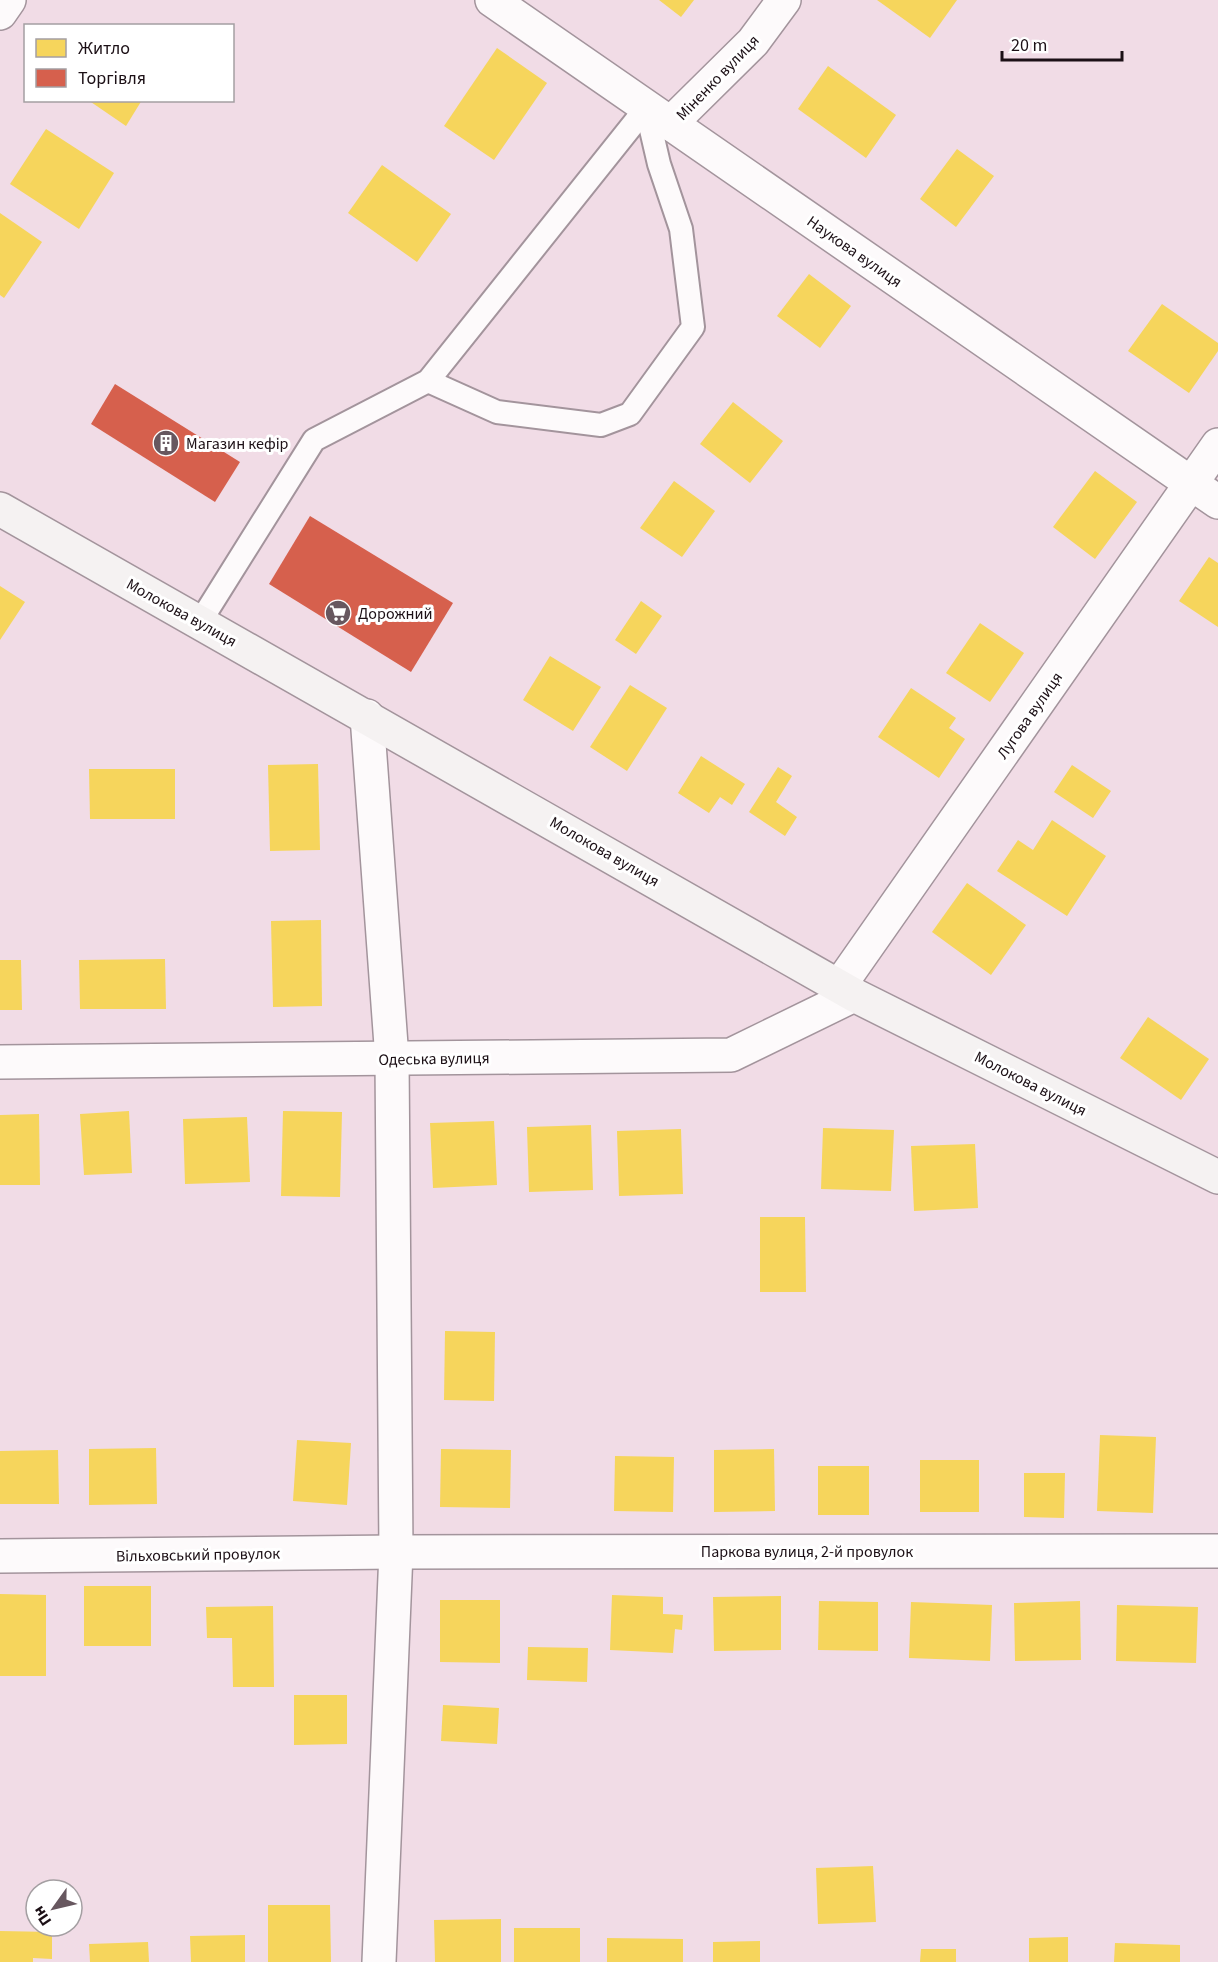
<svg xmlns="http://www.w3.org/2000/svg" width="1218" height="1962" font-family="'Source Sans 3',sans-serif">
<rect width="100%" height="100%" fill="#f1dce6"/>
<g fill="#f6d55c">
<polygon points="659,0 694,0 681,17"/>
<polygon points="877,0 957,0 930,38"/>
<polygon points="497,48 547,83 494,160 444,126"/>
<polygon points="828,66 896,115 866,158 798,109"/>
<polygon points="88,100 142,100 126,126"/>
<polygon points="46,129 114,173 79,229 10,184"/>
<polygon points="957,149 994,176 956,227 920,199"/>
<polygon points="382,165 451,214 417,262 348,213"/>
<polygon points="0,213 42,242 4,298 0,295"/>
<polygon points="809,274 851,306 820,348 777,316"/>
<polygon points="1162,304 1218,343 1218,351 1189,393 1128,351"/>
<polygon points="733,402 783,441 750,483 700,444"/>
<polygon points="1095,471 1137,502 1095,559 1053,527"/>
<polygon points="674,481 715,511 682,557 640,528"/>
<polygon points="1209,557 1218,563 1218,627 1179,601"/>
<polygon points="0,586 25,602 0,640"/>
<polygon points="641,601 662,616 636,654 615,640"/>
<polygon points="980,623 1024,653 990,702 946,673"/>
<polygon points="550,656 601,687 573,731 523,700"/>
<polygon points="630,685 667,708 627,771 590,747"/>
<polygon points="911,688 956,718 949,728 965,739 939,778 878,737"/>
<polygon points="701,756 745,784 732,805 720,797 709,813 678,793"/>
<polygon points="318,764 320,850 270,851 268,765"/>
<polygon points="1072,765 1111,791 1093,818 1054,792"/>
<polygon points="778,767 792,776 776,802 797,817 785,836 749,812"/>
<polygon points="89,769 175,769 175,819 90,819"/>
<polygon points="1052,820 1106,856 1067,916 997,871 1018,840 1033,850"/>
<polygon points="967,883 1026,925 991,975 932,932"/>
<polygon points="321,920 322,1006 273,1007 271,921"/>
<polygon points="165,959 166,1009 80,1009 79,960"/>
<polygon points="0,960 21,960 22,1010 0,1010"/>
<polygon points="1148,1017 1209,1059 1181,1100 1120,1058"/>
<polygon points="129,1111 132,1173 84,1175 80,1114"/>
<polygon points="283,1111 342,1112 340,1197 281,1196"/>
<polygon points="39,1114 40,1185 0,1185 0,1115"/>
<polygon points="247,1117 250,1182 185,1184 183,1119"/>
<polygon points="494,1121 497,1185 433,1188 430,1123"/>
<polygon points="591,1125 593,1190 529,1192 527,1127"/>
<polygon points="823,1128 894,1130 891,1191 821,1189"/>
<polygon points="681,1129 683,1194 619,1196 617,1131"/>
<polygon points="975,1144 978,1208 914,1211 911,1146"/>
<polygon points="760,1217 805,1217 806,1292 760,1292"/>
<polygon points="445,1331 495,1332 494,1401 444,1400"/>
<polygon points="1100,1435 1156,1437 1153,1513 1097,1511"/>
<polygon points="297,1440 351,1443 347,1505 293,1501"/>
<polygon points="156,1448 157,1504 89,1505 89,1449"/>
<polygon points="441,1449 511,1450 510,1508 440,1507"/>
<polygon points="774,1449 775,1511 714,1512 714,1450"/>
<polygon points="58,1450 59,1504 0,1504 0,1451"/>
<polygon points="615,1456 674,1457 673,1512 614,1511"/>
<rect x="920" y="1460" width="59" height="52"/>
<rect x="818" y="1466" width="51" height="49"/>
<polygon points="1024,1473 1065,1473 1064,1518 1024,1517"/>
<rect x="84" y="1586" width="67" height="60"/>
<polygon points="0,1594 46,1595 46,1676 0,1676"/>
<polygon points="612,1595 663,1597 663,1614 683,1615 682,1630 675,1629 673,1653 610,1650"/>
<polygon points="781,1596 781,1650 714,1651 713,1597"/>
<polygon points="440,1600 500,1600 500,1663 440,1662"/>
<polygon points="819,1601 878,1602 878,1651 818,1650"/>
<polygon points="1080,1601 1081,1660 1015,1661 1014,1603"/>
<polygon points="911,1602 992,1605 990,1661 909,1658"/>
<polygon points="1117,1605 1198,1607 1196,1663 1116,1661"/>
<polygon points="273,1606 274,1687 233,1687 232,1638 207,1638 206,1607"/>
<polygon points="528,1647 588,1648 587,1682 527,1680"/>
<polygon points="294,1695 347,1695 347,1744 294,1745"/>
<polygon points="443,1705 499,1708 497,1744 441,1741"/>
<polygon points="873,1866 876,1922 818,1924 816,1868"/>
<polygon points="268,1905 330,1905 331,1962 268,1962"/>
<polygon points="501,1919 501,1962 435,1962 434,1920"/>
<rect x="514" y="1928" width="66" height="34"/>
<polygon points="0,1931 52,1932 52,1959 33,1958 33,1962 0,1962"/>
<polygon points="245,1935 245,1962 191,1962 190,1936"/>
<polygon points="1068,1937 1068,1962 1029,1962 1029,1938"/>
<polygon points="607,1938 683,1939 683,1962 607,1962"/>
<polygon points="760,1941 760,1962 713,1962 713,1942"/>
<polygon points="148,1942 149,1962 90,1962 89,1944"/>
<polygon points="1115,1943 1180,1945 1180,1962 1114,1962"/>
<polygon points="921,1949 956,1949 956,1962 920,1962"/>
</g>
<g fill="#d6604d">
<polygon points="115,384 240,462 215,502 91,424"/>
<polygon points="310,516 453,603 411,672 269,584"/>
</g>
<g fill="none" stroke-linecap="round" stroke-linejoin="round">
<g stroke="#a3949c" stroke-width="26">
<g id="lane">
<polyline points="428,381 497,412 601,425 630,414 693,327 681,229 659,164 646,108"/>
<polyline points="200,622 314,440 428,381 646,108"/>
</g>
</g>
<g stroke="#a3949c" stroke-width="36">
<g id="street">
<polyline points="492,0 1218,502"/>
<polyline points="0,13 9,0"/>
<polyline points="670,124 753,42 784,0"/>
<polyline points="367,716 392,1059 396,1552 379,1962"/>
<polyline points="840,985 1218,445"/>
<polyline points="0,1062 731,1055 854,995"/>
<polyline points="0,1556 396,1552 1218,1551"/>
</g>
</g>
<g stroke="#a3949c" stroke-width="36">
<polyline id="secondary" points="0,509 854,995 1218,1177"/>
</g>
<use href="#lane" stroke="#fdfafb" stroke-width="22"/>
<use href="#street" stroke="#fdfafb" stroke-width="33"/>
<use href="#secondary" stroke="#f5f2f2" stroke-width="33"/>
</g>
<defs>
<g id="building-disc" transform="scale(1.35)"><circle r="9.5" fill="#67575f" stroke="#fff"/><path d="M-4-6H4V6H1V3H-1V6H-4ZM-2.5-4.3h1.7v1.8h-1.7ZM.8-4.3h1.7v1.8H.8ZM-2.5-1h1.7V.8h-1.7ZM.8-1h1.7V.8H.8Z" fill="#fff"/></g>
<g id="supermarket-disc" transform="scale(1.35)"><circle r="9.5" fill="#67575f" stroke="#fff"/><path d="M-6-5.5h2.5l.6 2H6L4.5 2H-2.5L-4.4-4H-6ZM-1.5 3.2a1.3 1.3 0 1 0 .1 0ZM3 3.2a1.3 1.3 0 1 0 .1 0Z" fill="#fff"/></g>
</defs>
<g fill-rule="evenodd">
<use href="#building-disc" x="166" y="443"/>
<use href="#supermarket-disc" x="338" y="613"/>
</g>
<g text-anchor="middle" stroke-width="6" stroke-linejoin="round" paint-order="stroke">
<g font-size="16" fill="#1c1016" stroke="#fff">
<text transform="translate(717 77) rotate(-46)" y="6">Міненко вулиця</text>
<text transform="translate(855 251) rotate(35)" y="6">Наукова вулиця</text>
<text transform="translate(182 612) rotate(29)" y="6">Молокова вулиця</text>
<text transform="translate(1029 715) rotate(-55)" y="6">Лугова вулиця</text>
<text transform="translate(605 851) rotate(30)" y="6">Молокова вулиця</text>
<text transform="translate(434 1058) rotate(-1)" y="6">Одеська вулиця</text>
<text transform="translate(1031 1083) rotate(27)" y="6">Молокова вулиця</text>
<text x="807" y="1557">Паркова вулиця, 2-й провулок</text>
<text transform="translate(198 1554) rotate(-1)" y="6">Вільховський провулок</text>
</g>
<g font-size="16" fill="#1c1016" stroke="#fff" text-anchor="start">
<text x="186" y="449">Магазин кефір</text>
<text x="358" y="619">Дорожний</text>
</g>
</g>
<rect x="24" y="24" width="210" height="78" fill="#ffffff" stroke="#a49fa2" stroke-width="1.5"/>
<rect x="36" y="39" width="30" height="18" fill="#f6d55c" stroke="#a49fa2" stroke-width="1.5"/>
<text x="78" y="54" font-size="18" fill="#1c1016">Житло</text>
<rect x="36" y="69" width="30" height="18" fill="#d6604d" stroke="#a49fa2" stroke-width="1.5"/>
<text x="78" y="84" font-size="18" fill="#1c1016">Торгівля</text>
<g transform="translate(54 1908) rotate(236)"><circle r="28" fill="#ffffff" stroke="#a49fa2" stroke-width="1.5"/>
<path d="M0-4.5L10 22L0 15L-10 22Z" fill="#67575f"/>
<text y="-9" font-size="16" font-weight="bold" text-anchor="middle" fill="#1c1016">Пн</text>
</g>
<path d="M1002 51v9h120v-9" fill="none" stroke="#1c1016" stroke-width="3"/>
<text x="1011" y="51" font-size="18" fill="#1c1016" stroke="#ffffff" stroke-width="4.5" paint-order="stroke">20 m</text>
</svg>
